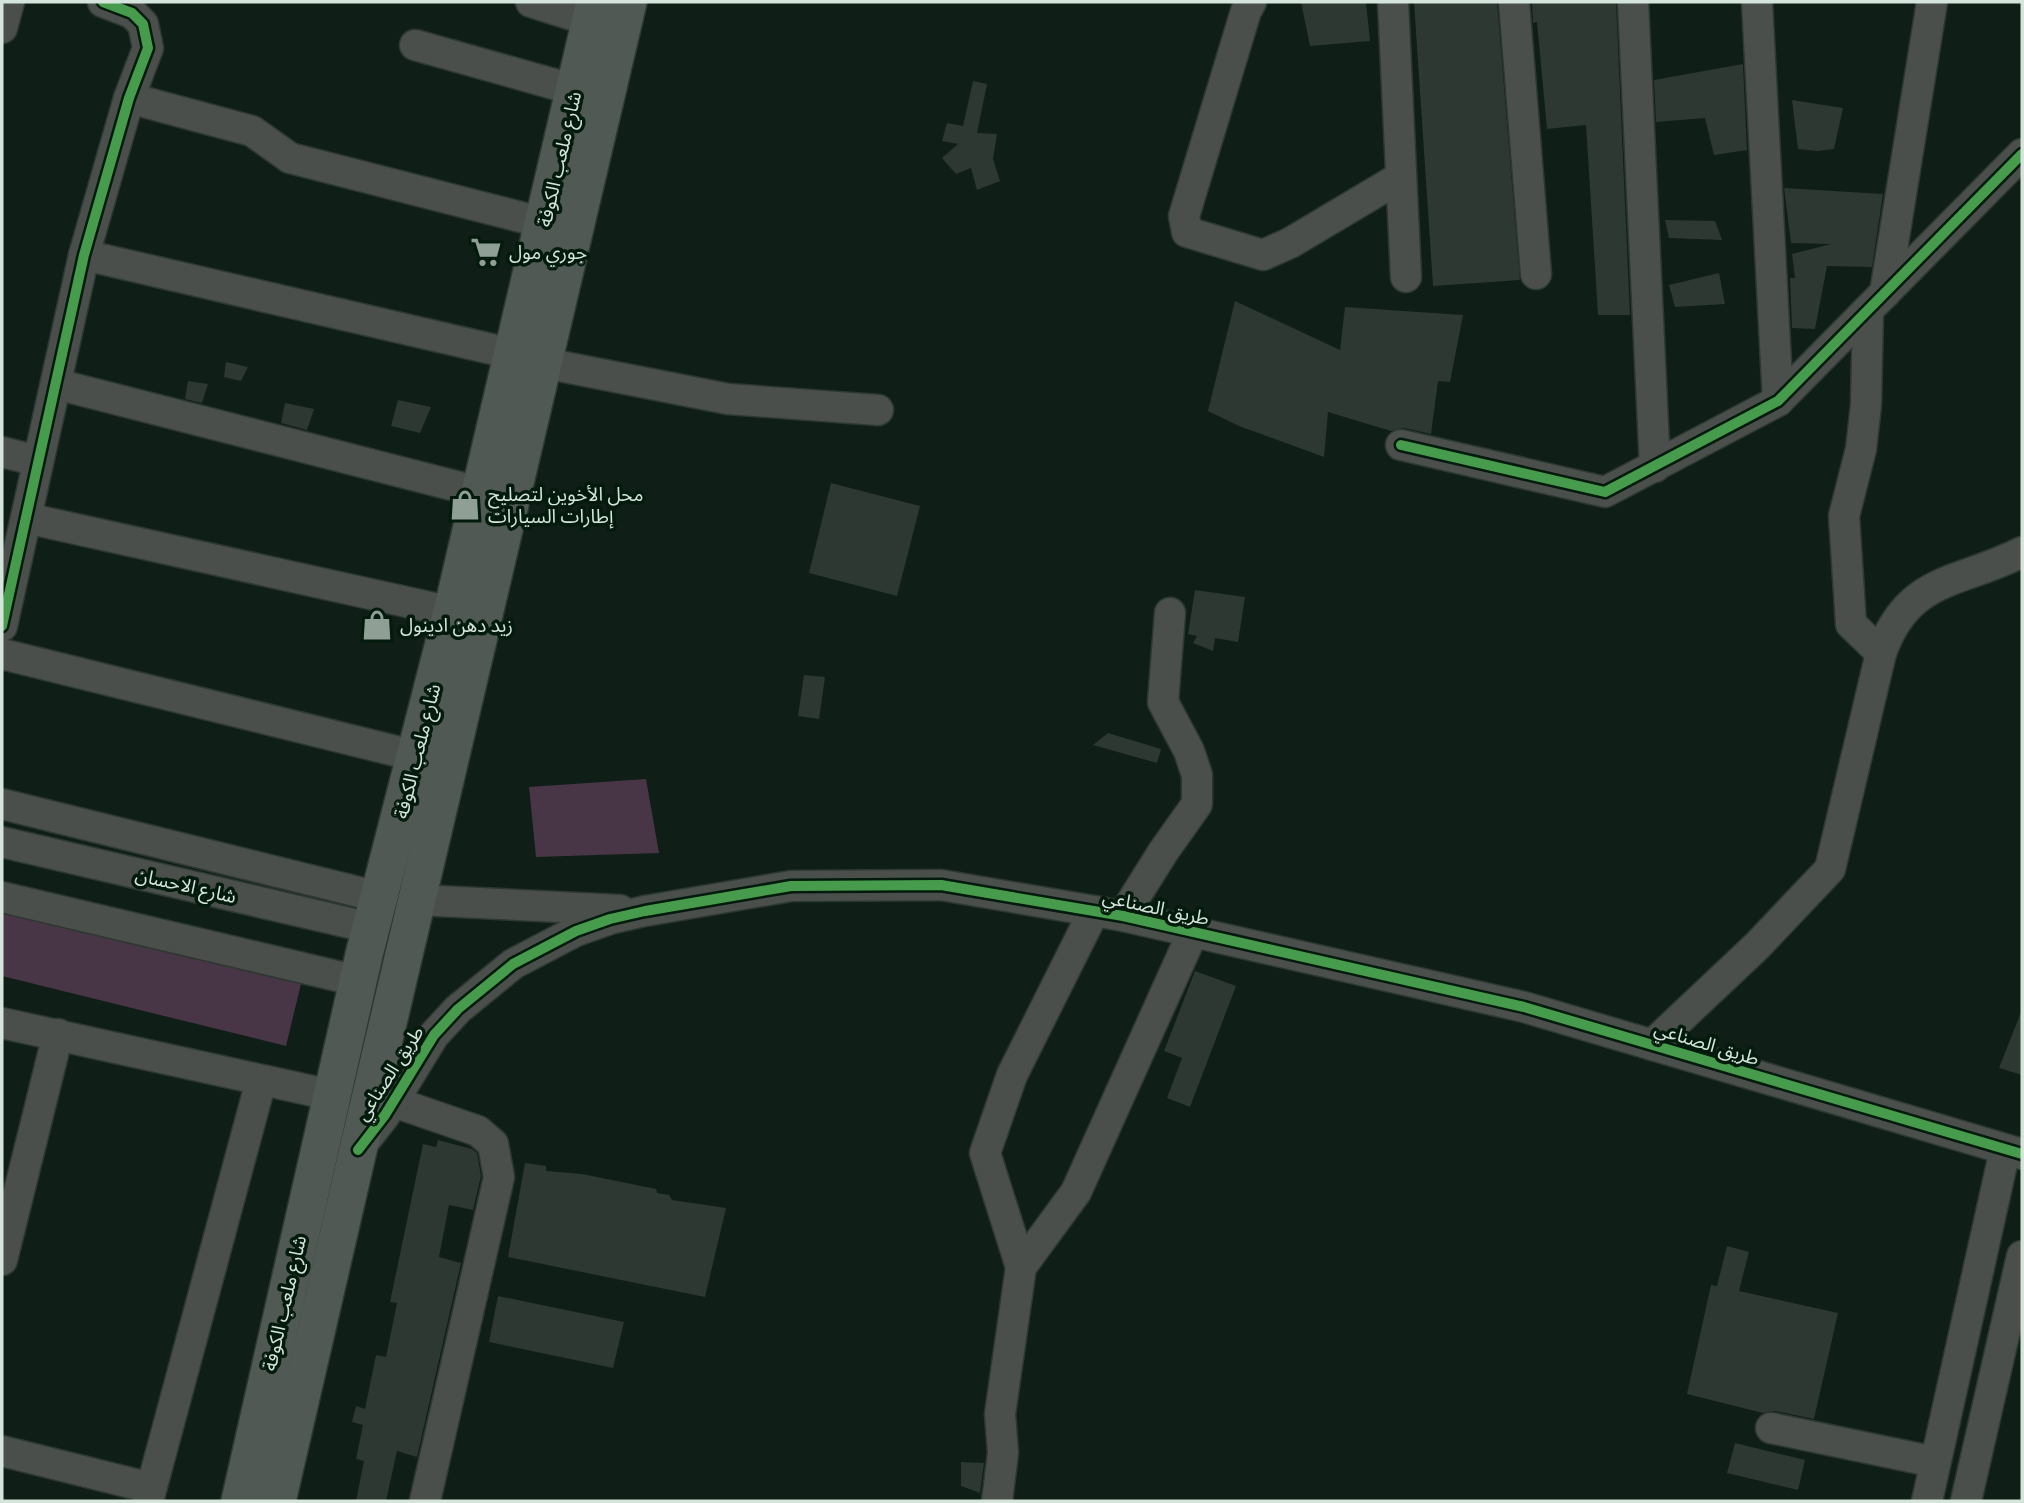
<svg xmlns="http://www.w3.org/2000/svg" width="2024" height="1503" font-family="'IBM Plex Sans','Noto Sans Arabic',sans-serif">
<rect width="100%" height="100%" fill="#0f1e16"/>
<g fill="#483646">
<polygon points="646,779 659,853 536,857 529,787"/>
<polygon points="2,895 306,963 286,1046 2,976"/>
</g>
<g fill="#2c3831">
<polygon points="1301,2 1366,2 1370,41 1310,46"/>
<polygon points="1414,2 1497,2 1520,280 1433,286"/>
<polygon points="1532,2 1616,2 1630,315 1598,315 1586,125 1547,129 1537,22 1533,23"/>
<polygon points="1743,64 1747,150 1714,155 1705,118 1656,122 1654,80"/>
<polygon points="973,81 987,84 977,133 997,134 993,159 1000,181 977,190 971,168 956,174 942,158 958,144 942,141 947,123 963,126"/>
<polygon points="1792,100 1843,108 1834,149 1817,151 1798,149"/>
<polygon points="1784,188 1883,194 1872,267 1827,266 1815,329 1792,328 1790,278 1795,278 1792,254 1831,244 1791,243"/>
<polygon points="1665,220 1715,221 1722,240 1669,238"/>
<polygon points="1719,273 1725,304 1675,307 1669,285"/>
<polygon points="1235,301 1340,350 1345,307 1463,315 1450,382 1438,381 1431,434 1404,428 1391,431 1328,412 1324,457 1239,426 1208,411"/>
<polygon points="226,362 248,367 241,381 224,377"/>
<polygon points="188,381 208,384 202,403 185,399"/>
<polygon points="398,400 431,407 420,433 391,426"/>
<polygon points="285,403 314,409 307,430 281,423"/>
<polygon points="831,483 920,506 897,596 809,573"/>
<polygon points="1195,590 1245,597 1238,642 1215,638 1213,651 1193,643 1197,636 1188,634"/>
<polygon points="804,675 825,677 819,719 798,716"/>
<polygon points="1108,733 1161,749 1157,763 1093,745"/>
<polygon points="1195,971 1236,986 1190,1107 1167,1098 1182,1058 1164,1051"/>
<polygon points="2021,1012 2022,1012 2022,1075 1999,1068"/>
<polygon points="438,1140 472,1149 477,1153 481,1176 473,1210 449,1205 439,1257 461,1263 417,1457 397,1451 386,1501 356,1501 364,1461 356,1459 363,1425 352,1422 356,1406 365,1409 376,1355 386,1357 397,1303 390,1302 423,1144 436,1147"/>
<polygon points="525,1163 546,1166 546,1171 582,1174 656,1189 657,1193 669,1195 672,1200 726,1208 705,1297 508,1257"/>
<polygon points="1727,1246 1749,1252 1739,1291 1838,1313 1814,1419 1775,1411 1763,1413 1687,1394 1711,1285 1717,1286"/>
<polygon points="498,1296 624,1322 613,1368 489,1342"/>
<polygon points="1735,1443 1805,1460 1798,1490 1727,1473"/>
<polygon points="961,1462 984,1463 980,1493 961,1486"/>
</g>
<g fill="none" stroke-linecap="round" stroke-linejoin="round">
<g stroke="#2d3832" stroke-width="33">
<g id="minor">
<polyline points="531,2 591,21"/>
<polyline points="1251,2 1246,11 1184,216 1187,232 1263,255 1290,243 1401,177"/>
<polyline points="1393,2 1406,277"/>
<polyline points="1514,2 1536,274"/>
<polyline points="1633,2 1655,467"/>
<polyline points="1757,2 1778,401"/>
<polyline points="2,28 9,2"/>
<polyline points="415,45 575,90"/>
<polyline points="129,98 252,131 290,158 544,223"/>
<polyline points="84,255 513,354"/>
<polyline points="1885,293 1932,2"/>
<polyline points="1868,310 1866,405 1861,449 1844,516 1851,624 1881,653"/>
<polyline points="544,363 728,399 878,410"/>
<polyline points="56,384 479,492"/>
<polyline points="1401,445 1605,492 1778,401 2022,154"/>
<polyline points="2,452 38,461"/>
<polyline points="26,518 452,612"/>
<polyline points="2,626 84,255 129,98 148,48 143,24 132,13 103,2"/>
<polyline points="2,654 416,756"/>
<polyline points="2,804 379,897"/>
<polyline points="2,842 371,928"/>
<polyline points="2,897 358,981"/>
<polyline points="417,900 620,910"/>
<polyline points="1123,916 1163,852 1197,804 1197,775 1189,751 1163,702 1170,613"/>
<polyline points="2,1023 331,1095"/>
<path d="M1652,1045L1757,946L1830,869L1881,653C1908,576 1959,584 2022,552"/>
<polyline points="394,1102 478,1131 493,1144 499,1177 425,1501"/>
<polyline points="359,1148 385,1115 434,1035 458,1009 513,964 576,931 610,919 645,911 791,886 941,885 1123,916 1524,1007 2022,1154"/>
<polyline points="2,1260 58,1034"/>
<polyline points="1021,1267 985,1153 1012,1075 1094,911"/>
<polyline points="1771,1428 1935,1462"/>
<polyline points="2,1451 151,1488"/>
<polyline points="148,1501 261,1081"/>
<polyline points="997,1501 1003,1453 1000,1414 1021,1267 1076,1192 1193,932"/>
<polyline points="1927,1501 2005,1150"/>
<polyline points="1966,1501 2022,1256"/>
</g>
</g>
<g stroke="#2d3832" stroke-width="40">
<g id="major">
<polyline points="240,1501 364,955 452,612 595,2"/>
<polyline points="277,1501 358,1150 628,2"/>
</g>
</g>
<use href="#minor" stroke="#4a4f4c" stroke-width="30"/>
<use href="#major" stroke="#505954" stroke-width="37"/>
<g stroke="#021b0c" stroke-width="15">
<g id="cycleway">
<polyline points="1401,445 1605,492 1778,401 2022,154"/>
<polyline points="2,626 84,255 129,98 148,48 143,24 132,13 103,2"/>
<polyline points="358,1150 385,1115 434,1035 458,1009 513,964 576,931 610,919 645,911 791,886 941,885 1123,916 1524,1007 2022,1154"/>
</g>
</g>
<use href="#cycleway" stroke="#469c4c" stroke-width="10"/>
</g>
<defs>
<g id="supermarket-bare" transform="scale(2.415)"><path d="M-6-5.5h2.5l.6 2H6L4.5 2H-2.5L-4.4-4H-6ZM-1.5 3.2a1.3 1.3 0 1 0 .1 0ZM3 3.2a1.3 1.3 0 1 0 .1 0Z" fill="#909f96" stroke="#021b0c" stroke-width="2.5" paint-order="stroke"/></g>
<g id="shop-bare" transform="scale(2.415)"><path d="M-5-2.5h2.3a2.7 3.5 0 0 1 5.4 0H5L5.5 6h-11ZM-1.5-2.5h3a1.5 2.3 0 0 0-3 0Z" fill="#909f96" stroke="#021b0c" stroke-width="2.5" paint-order="stroke"/></g>
</defs>
<g fill-rule="evenodd">
<use href="#supermarket-bare" x="486" y="252"/>
<use href="#shop-bare" x="465" y="505"/>
<use href="#shop-bare" x="377" y="625"/>
</g>
<g text-anchor="middle" stroke-width="7" stroke-linejoin="round" paint-order="stroke">
<g font-size="19" fill="#d6e5db" stroke="#021b0c">
<text transform="translate(559 159) rotate(-77)" y="7">شارع ملعب الكوفة</text>
<text transform="translate(417 751) rotate(-76)" y="7">شارع ملعب الكوفة</text>
<text transform="translate(186 885) rotate(13)" y="7">شارع الاحسان</text>
<text transform="translate(1156 907) rotate(12)" y="7">طريق الصناعي</text>
<text transform="translate(1707 1043) rotate(17)" y="7">طريق الصناعي</text>
<text transform="translate(389 1073) rotate(-57)" y="7">طريق الصناعي</text>
<text transform="translate(284 1303) rotate(-77)" y="7">شارع ملعب الكوفة</text>
</g>
<g font-size="19" fill="#d6e5db" stroke="#021b0c" text-anchor="start">
<text x="509" y="259">جوري مول</text>
<text x="488" y="501">محل الأخوين لتصليح<tspan x="488" dy="22">إطارات السيارات</tspan></text>
<text x="400" y="632">زيد دهن ادينول</text>
</g>
</g>
<rect width="2024" height="1503" fill="none" stroke="#d6e5db" stroke-width="7"/>
</svg>
